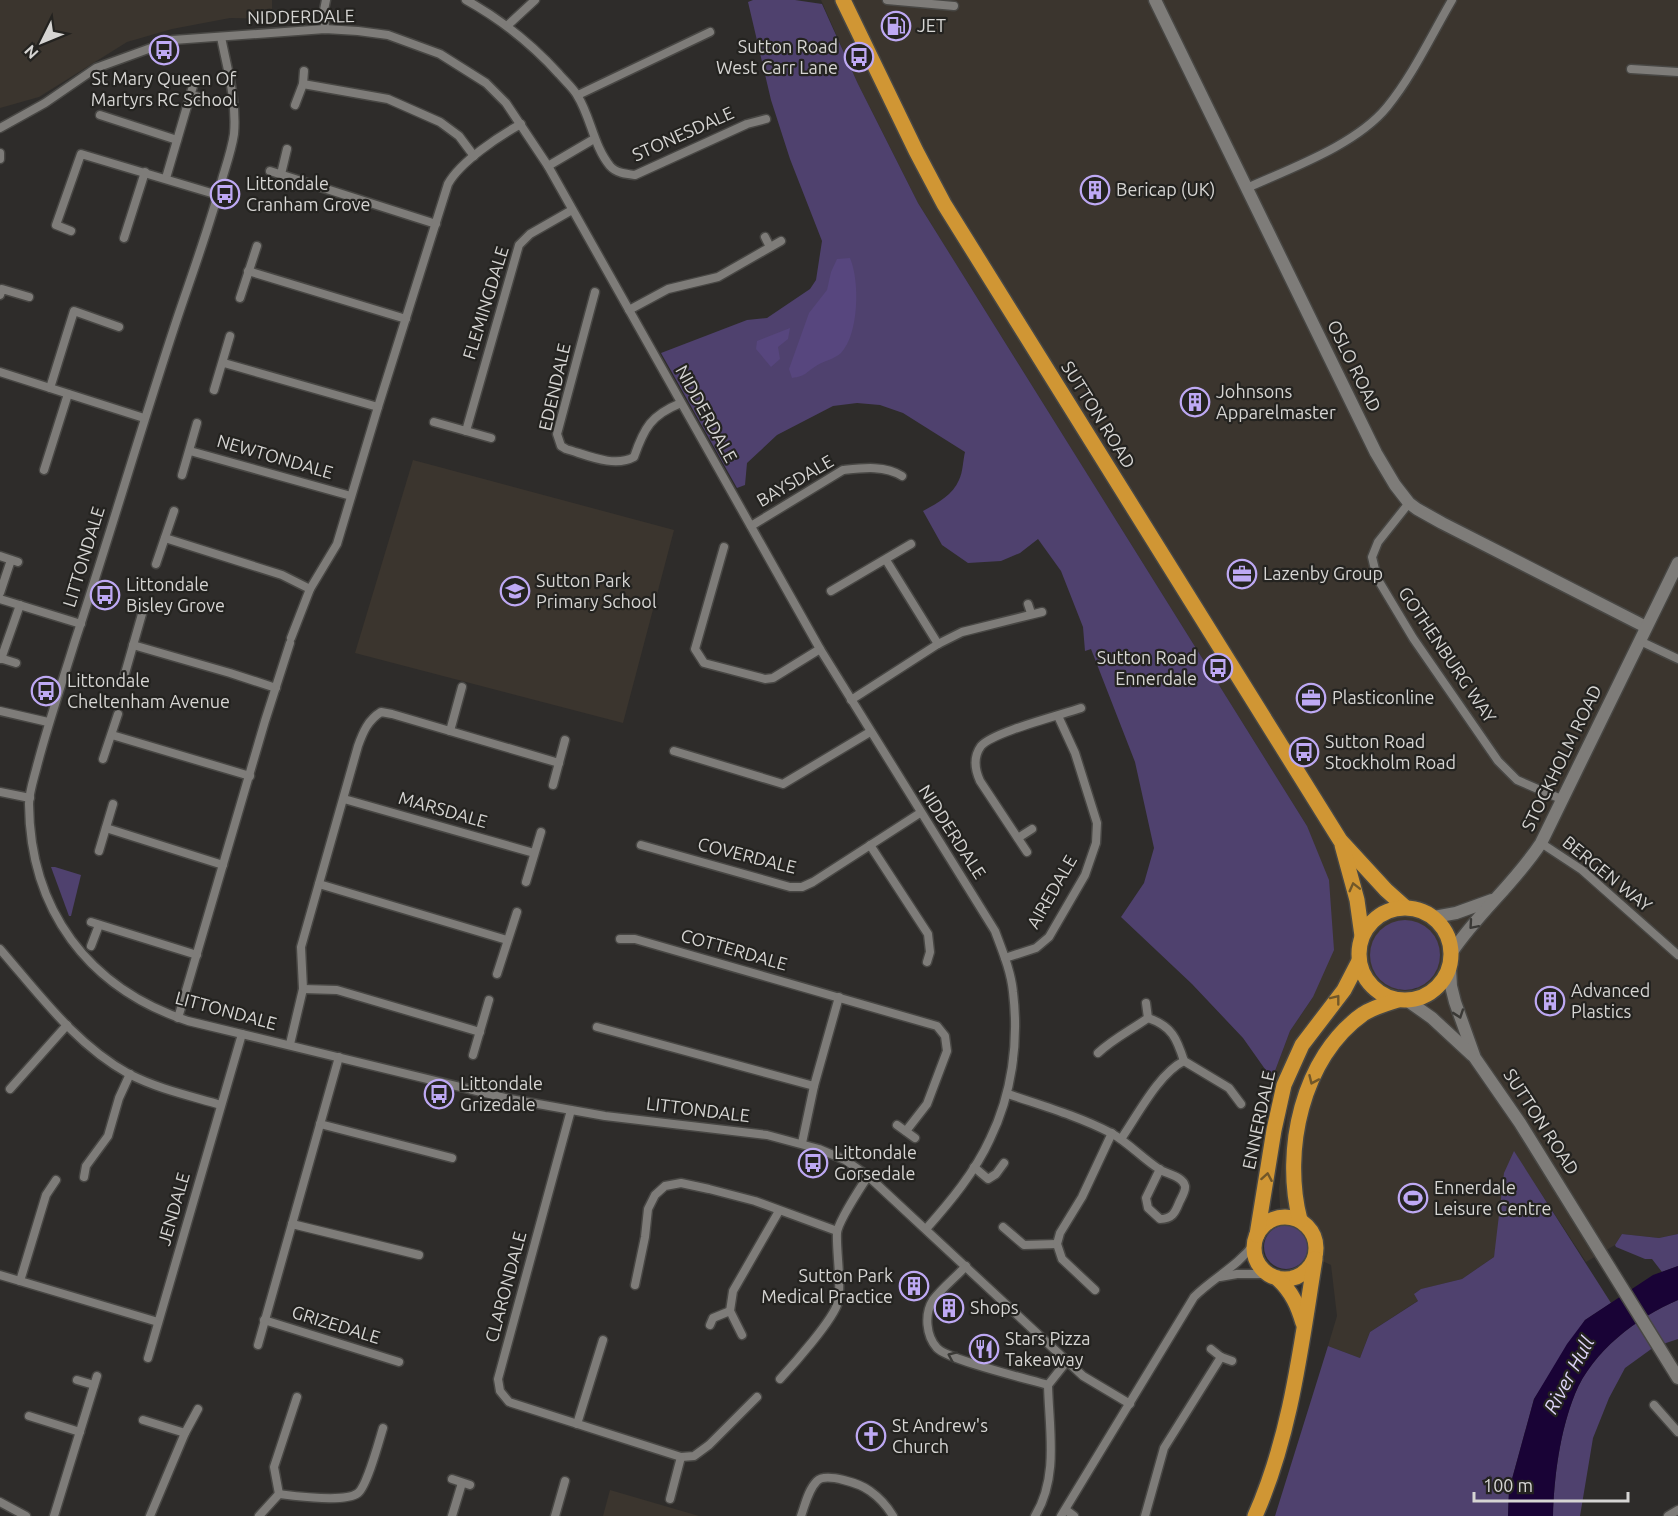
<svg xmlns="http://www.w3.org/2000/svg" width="1678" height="1516" font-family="Ubuntu,sans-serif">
<rect width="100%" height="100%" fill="#2e2c2a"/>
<g fill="#3b352e" fill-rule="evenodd">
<polygon points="0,0 272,0 272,19 230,18 172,29 127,42 39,97 0,108"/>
<path d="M821,0H1678V1234L1659,1238L1622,1234L1615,1245L1586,1262L1514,1152L1494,1257L1462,1279L1422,1289L1415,1293L1419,1300L1370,1332L1360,1358L1328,1346L1337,1316L1331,1265L1307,1254L1309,1246L1290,1225H1281L1279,1189L1289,1100L1272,1079L1290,1031L1313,997L1307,826L918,203L858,84ZM1437,942L1440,956L1416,989L1399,990Z"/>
<polygon points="413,460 674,530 623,723 355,653"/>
<polygon points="610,1490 699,1516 603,1516"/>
</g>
<g fill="#4f416e">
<path d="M753,0H795L822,4L858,84L918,203L1307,826L1329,880L1334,950L1313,997L1290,1031L1272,1079L1243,1038L1192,984L1121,917L1144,883L1154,848L1135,762L1091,649L1085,651L1083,627L1061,571L1038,539L1020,553L1001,561L968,563L942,545L923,511C936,504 953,495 959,480C963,472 963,460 965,452L903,413L880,405L857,403L833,406L777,435L747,463L745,485L737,488L661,353L747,320L767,318L810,289L816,280L822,241L790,159L771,100L748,2Z"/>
<polygon points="51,867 55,867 81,875 71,916 69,916"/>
<circle cx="1405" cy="955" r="35"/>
<polygon points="1514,1151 1611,1303 1585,1320 1534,1399 1509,1490 1508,1516 1275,1516 1328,1346 1360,1358 1370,1332 1418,1301 1414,1294 1421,1289 1462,1279 1494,1257 1504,1173"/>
<circle cx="1286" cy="1247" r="22"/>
<polygon points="1622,1234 1659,1238 1678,1234 1678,1266 1662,1272 1652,1259 1645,1259 1616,1247 1615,1245"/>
<path d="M1678,1300V1339L1654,1347L1625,1368L1609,1398L1593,1438L1580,1516H1553C1554,1477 1560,1431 1575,1394C1592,1352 1637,1317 1678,1300Z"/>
</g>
<g fill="#57467e">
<path d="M850,258C860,281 859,334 841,353C835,359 823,361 816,366C805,373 806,376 792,378L789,369L809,313L827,290L831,272L837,259Z"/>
<polygon points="790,328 788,339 778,347 780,359 771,367 756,349 757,341"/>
</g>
<path fill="#190336" d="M1678,1266V1300C1637,1317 1592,1352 1575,1394C1560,1431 1554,1477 1553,1516H1508L1509,1490L1534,1399L1567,1344L1585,1320L1653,1275Z"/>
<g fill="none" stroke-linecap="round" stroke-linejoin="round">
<g stroke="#484744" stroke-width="11">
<g id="street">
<path d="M466,0C502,20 532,44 559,74C565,81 573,88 577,95C591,117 593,145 610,166C616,173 626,174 635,175L747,124L766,119"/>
<polyline points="887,0 954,6"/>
<polyline points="508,25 535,0"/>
<polyline points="325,29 324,10 326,0"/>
<path d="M221,37C227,68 237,101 234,134C232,148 227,163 223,176C210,226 192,274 176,322C141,428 110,535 75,641C62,683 48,724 37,766C34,778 29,792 29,804C30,910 88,988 188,1021L510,1099L605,1116L767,1135L819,1149L845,1160L868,1176L1083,1376L1130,1404"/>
<polyline points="1631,69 1678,72"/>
<polyline points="303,84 388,99 440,122 459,136 474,156"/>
<polyline points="190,95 199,97"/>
<polyline points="578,95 710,32"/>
<polyline points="295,105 303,84 304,71"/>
<polyline points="100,115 177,140"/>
<path d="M0,128L45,103L96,68L173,40L325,29L358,31L388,35L440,54L486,83L506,103L548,166L820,649L995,931C1002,950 1011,971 1013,992C1019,1042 1012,1094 990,1139C975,1172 950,1202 926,1229"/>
<polyline points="0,153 0,159"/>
<polyline points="548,166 594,139"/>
<polyline points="270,171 436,224"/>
<polyline points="281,174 287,149"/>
<polyline points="166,178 193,86"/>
<path d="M1247,188C1291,168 1356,145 1387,107C1413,75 1431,36 1452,0"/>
<polyline points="71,231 56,225 81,154 218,195"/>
<polyline points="765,237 770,247"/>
<polyline points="124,238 145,172"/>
<polyline points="248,271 406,319"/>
<path d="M595,292L557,434L561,446L566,449C587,455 614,468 634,457C644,428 651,415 681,403"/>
<polyline points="0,295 2,289 29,297"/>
<polyline points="240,298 257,246"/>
<polyline points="629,310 668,289 718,277 781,241"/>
<polyline points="224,363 378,407"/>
<polyline points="0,372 144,418"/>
<polyline points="50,388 74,311 119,327"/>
<polyline points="214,390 230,336"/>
<polyline points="434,422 491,438"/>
<polyline points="466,431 519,245 530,234 572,210"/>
<polyline points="190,451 351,496"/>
<polyline points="44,470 68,394"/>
<polyline points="182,475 197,423"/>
<polyline points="1409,503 1378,542 1372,557 1377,578 1413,638 1498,761 1517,780 1561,799"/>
<path d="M751,526L843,470C862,468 885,465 902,476"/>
<polyline points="165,538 282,575 310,589"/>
<polyline points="724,547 695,649 704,663 765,679 773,678 820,649"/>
<polyline points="0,556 18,562"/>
<polyline points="886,560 938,644"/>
<polyline points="156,564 174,511"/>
<polyline points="831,591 911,544"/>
<polyline points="0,593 11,560"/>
<polyline points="0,599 81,624"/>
<polyline points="1028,604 1031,613"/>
<path d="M291,638L310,589L337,544L378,407L448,184C460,162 499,136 521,124"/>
<polyline points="1640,641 1678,659"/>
<polyline points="133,645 230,673 276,688"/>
<polyline points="0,658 16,663"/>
<polyline points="1,659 20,605"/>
<polyline points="124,677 142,614"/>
<polyline points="851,700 938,644 962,632 1042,612"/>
<polyline points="0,711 48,722"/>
<polyline points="450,731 462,687"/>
<polyline points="112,735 250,776"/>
<polyline points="674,751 783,784 870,732"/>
<polyline points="103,759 118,714"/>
<polyline points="553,785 565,740"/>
<polyline points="0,792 30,798"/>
<polyline points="344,799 534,853"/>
<polyline points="106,828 223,865"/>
<polyline points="1018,838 1032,829"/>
<polyline points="1541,843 1582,870 1678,955"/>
<polyline points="641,845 790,887 802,887 813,882 920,813"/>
<polyline points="870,845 928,934 930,952 927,962"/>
<polyline points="99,851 113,804"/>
<path d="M1027,852L980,781C975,770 973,757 981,746C993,732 1061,715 1081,708"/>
<polyline points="526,882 541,832"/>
<polyline points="319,884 507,940"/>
<polyline points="91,922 197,955"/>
<polyline points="620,939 635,939 937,1026 945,1036 947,1051 927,1104 906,1131"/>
<polyline points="91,946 99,925"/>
<path d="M0,949C39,994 76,1045 129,1074C158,1089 191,1096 221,1105"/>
<polyline points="1005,958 1036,948 1049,937 1085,875 1096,843 1097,823 1075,753 1058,716"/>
<polyline points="497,974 517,912"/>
<polyline points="303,989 337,990 480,1032"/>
<polyline points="178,1018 265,721 290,643"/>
<path d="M1148,1018C1172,1026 1177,1039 1184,1061L1229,1088L1241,1104"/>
<polyline points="597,1027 814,1086"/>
<path d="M290,1044L303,989L301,947L358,746C363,732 368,720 381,712L392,714L559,763"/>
<path d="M1098,1053C1113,1039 1131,1030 1148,1018L1146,1003"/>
<polyline points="473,1055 489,1000"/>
<polyline points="10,1089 67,1025"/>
<path d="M1008,1094C1043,1106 1078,1116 1111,1133C1129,1143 1142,1158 1159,1169C1166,1174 1183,1176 1185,1186C1186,1191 1181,1198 1179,1203C1175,1213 1172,1219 1160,1219L1148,1208L1146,1198L1160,1169"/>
<polyline points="571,1110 498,1379 500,1391 509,1402 681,1457 694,1456 709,1445 757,1397"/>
<polyline points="320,1124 452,1158"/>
<polyline points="897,1125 915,1138"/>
<path d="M1121,1139C1137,1116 1159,1073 1184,1061"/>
<polyline points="802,1143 814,1086 839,997"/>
<polyline points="974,1167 988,1179 996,1174 1004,1163"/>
<polyline points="84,1177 86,1166 108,1136 119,1098 130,1074"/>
<polyline points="292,1224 419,1255"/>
<polyline points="1003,1227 1024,1245 1057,1244"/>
<path d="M966,1266C956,1277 942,1288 933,1300C924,1314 926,1336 937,1348C948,1360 1028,1379 1048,1385"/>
<polyline points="0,1275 158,1322"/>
<polyline points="1220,1277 1237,1274 1267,1274"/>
<polyline points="20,1281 46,1195 56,1180"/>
<polyline points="635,1285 645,1237 648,1209 655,1195 665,1186 681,1183 709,1189 755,1201 837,1231"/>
<polyline points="1095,1290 1062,1259 1057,1244 1060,1233 1082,1197 1112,1133"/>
<polyline points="264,1320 399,1362"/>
<polyline points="710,1325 713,1318 730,1311"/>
<polyline points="742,1335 730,1311 733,1291 779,1211"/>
<polyline points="258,1345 339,1057"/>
<polyline points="1211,1349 1221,1357 1232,1361"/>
<polyline points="148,1358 242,1034"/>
<path d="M780,1379C793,1365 834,1319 838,1302C842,1285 836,1251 837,1233C838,1221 861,1187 868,1176"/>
<polyline points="77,1380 94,1385"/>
<polyline points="1654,1405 1678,1432"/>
<polyline points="29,1416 80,1432"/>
<polyline points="143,1420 185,1433"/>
<polyline points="577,1424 603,1340"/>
<polyline points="452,1479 470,1485"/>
<polyline points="279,1494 274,1467 297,1397"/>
<polyline points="670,1499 681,1457"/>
<polyline points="0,1502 26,1516"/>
<polyline points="1066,1510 1074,1516"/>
<polyline points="54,1516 97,1376"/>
<polyline points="150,1516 185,1433 198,1409"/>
<path d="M259,1516L279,1494C295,1496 345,1503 358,1493C367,1486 379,1441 383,1428"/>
<polyline points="452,1516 462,1483"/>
<polyline points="555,1516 565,1481"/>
<path d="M801,1516C805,1505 808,1490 817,1481C826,1472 861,1484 870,1491C880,1498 887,1506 893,1516"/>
<path d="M1035,1516C1059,1477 1049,1429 1048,1385L1067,1361"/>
<path d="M1061,1516L1194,1297C1213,1278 1238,1266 1254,1244"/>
<polyline points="1145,1516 1164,1448 1221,1357"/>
<polyline points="1668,1516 1678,1510"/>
</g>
</g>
<g stroke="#484744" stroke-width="15">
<g id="secondary">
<polyline points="1155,0 1376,453 1395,485 1409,503 1417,509 1442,523 1646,627"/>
<polyline points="1434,917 1456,913 1492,900"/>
<path d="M1452,952C1478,913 1515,883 1541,843L1678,563"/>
<polyline points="1450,968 1451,986 1455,1002 1475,1058 1520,1123 1678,1378"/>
<polyline points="1408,1001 1432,1018 1472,1055"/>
</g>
</g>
<g stroke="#484744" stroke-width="18">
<g id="highway">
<polyline points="843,0 916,151 944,204 1340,840 1386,890 1405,907"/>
<polyline points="1342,845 1357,900 1362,936"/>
<circle cx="1405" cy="954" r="46"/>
<circle cx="1285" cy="1248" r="31"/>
<path d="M1300,1220C1282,1151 1302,1057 1363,1014C1374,1007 1386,1004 1398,1000"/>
<polyline points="1257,1235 1274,1130 1284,1085 1302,1045 1344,990 1359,961"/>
<path d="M1278,1279C1292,1292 1298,1306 1303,1323"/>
<path d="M1255,1516C1291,1435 1301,1346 1315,1259"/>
</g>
</g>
<use href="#street" stroke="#7e7c79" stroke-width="8"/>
<use href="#secondary" stroke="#7e7c79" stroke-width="12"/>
<use href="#highway" stroke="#d09634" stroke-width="15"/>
</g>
<defs><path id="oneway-chevron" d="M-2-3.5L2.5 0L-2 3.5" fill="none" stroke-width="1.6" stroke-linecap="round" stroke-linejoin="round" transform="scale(1.5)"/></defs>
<g stroke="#715729">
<use href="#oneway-chevron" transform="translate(1354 887) rotate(-104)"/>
<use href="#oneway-chevron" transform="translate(1336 999) rotate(-52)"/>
<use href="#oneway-chevron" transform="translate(1313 1080) rotate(114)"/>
<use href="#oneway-chevron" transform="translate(1267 1177) rotate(-80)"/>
</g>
<g stroke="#3a3936">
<use href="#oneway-chevron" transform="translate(1473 925) rotate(131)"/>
<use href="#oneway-chevron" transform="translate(1459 1014) rotate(71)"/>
<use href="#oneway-chevron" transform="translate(952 1356) rotate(-156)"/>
</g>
<defs>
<g id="fuel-ring" transform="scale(1.5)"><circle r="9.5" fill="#242320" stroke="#bea9f4" stroke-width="1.5"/><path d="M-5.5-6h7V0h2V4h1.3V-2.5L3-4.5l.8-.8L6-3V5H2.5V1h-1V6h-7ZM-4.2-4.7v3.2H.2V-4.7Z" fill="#bea9f4"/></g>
<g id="bus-ring" transform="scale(1.5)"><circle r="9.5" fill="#242320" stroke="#bea9f4" stroke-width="1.5"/><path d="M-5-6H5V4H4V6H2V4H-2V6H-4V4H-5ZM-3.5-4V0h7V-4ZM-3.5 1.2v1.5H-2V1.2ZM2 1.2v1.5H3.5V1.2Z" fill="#bea9f4"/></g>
<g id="building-ring" transform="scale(1.5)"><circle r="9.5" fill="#242320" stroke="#bea9f4" stroke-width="1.5"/><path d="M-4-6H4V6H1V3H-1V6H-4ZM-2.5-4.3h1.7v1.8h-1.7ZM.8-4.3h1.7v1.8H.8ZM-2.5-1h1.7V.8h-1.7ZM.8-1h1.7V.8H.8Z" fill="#bea9f4"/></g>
<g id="office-ring" transform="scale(1.5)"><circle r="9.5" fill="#242320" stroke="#bea9f4" stroke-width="1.5"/><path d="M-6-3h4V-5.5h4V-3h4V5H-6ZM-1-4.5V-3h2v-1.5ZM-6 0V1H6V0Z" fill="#bea9f4"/></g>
<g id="school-ring" transform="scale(1.5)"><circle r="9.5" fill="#242320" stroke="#bea9f4" stroke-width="1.5"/><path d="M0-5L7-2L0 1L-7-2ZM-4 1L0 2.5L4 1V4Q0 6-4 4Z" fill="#bea9f4"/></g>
<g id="stadium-ring" transform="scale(1.5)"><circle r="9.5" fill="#242320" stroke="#bea9f4" stroke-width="1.5"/><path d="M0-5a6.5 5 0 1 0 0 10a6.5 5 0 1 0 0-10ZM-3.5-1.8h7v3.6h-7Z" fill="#bea9f4"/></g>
<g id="restaurant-ring" transform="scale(1.5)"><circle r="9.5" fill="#242320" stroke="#bea9f4" stroke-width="1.5"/><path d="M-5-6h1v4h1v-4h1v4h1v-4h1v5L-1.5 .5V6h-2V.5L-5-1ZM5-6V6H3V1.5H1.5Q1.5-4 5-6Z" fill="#bea9f4"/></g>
<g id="church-ring" transform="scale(1.5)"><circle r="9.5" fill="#242320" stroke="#bea9f4" stroke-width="1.5"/><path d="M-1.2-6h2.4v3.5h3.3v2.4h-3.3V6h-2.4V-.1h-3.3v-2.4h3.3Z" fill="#bea9f4"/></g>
</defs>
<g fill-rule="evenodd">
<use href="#fuel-ring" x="896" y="26"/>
<use href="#bus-ring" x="164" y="50"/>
<use href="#bus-ring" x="859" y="57"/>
<use href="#building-ring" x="1095" y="190"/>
<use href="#bus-ring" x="225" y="194"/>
<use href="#building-ring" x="1195" y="402"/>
<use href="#office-ring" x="1242" y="574"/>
<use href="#school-ring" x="515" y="591"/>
<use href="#bus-ring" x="105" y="595"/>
<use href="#bus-ring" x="1218" y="668"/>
<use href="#bus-ring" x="46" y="691"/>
<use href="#office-ring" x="1311" y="698"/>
<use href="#bus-ring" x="1304" y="752"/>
<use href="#building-ring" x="1550" y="1001"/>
<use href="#bus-ring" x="439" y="1094"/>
<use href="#bus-ring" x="813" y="1163"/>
<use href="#stadium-ring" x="1413" y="1198"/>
<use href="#building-ring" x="914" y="1286"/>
<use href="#building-ring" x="949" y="1308"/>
<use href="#restaurant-ring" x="984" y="1349"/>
<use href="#church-ring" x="871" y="1436"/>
</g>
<g text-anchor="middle" stroke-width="4.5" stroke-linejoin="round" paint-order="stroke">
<g font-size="18" fill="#d6d5d3" stroke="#242320">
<text transform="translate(301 17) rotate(-1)" y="6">NIDDERDALE</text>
<text transform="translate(683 134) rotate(-24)" y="6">STONESDALE</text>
<text transform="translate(486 303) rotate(-73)" y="6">FLEMINGDALE</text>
<text transform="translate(1354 366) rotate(64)" y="6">OSLO ROAD</text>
<text transform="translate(555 387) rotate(-77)" y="6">EDENDALE</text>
<text transform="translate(706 414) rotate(61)" y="6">NIDDERDALE</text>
<text transform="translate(1098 415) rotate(58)" y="6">SUTTON ROAD</text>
<text transform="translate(275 457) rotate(16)" y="6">NEWTONDALE</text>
<text transform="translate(795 481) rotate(-30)" y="6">BAYSDALE</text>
<text transform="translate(84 557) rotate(-73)" y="6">LITTONDALE</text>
<text transform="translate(1447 655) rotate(56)" y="6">GOTHENBURG WAY</text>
<text transform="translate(1562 758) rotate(-64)" y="6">STOCKHOLM ROAD</text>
<text transform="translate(443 810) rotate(16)" y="6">MARSDALE</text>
<text transform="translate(952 832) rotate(57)" y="6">NIDDERDALE</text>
<text transform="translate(747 856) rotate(14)" y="6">COVERDALE</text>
<text transform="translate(1607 874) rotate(39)" y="6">BERGEN WAY</text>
<text transform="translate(1052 892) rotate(-60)" y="6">AIREDALE</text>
<text transform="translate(734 950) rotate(16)" y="6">COTTERDALE</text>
<text transform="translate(226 1011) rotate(15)" y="6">LITTONDALE</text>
<text transform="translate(698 1110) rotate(7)" y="6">LITTONDALE</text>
<text transform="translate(1259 1120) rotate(-78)" y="6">ENNERDALE</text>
<text transform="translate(1541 1122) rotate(57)" y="6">SUTTON ROAD</text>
<text transform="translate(174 1209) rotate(-74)" y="6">JENDALE</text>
<text transform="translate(506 1287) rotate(-75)" y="6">CLARONDALE</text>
<text transform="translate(336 1325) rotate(17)" y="6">GRIZEDALE</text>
</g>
<g font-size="18" fill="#d6d5d3" stroke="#242320" text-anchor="start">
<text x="917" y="32">JET</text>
<text x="838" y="53" text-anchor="end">Sutton Road<tspan x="838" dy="21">West Carr Lane</tspan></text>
<text x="164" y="85" text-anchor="middle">St Mary Queen Of<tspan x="164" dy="21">Martyrs RC School</tspan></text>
<text x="246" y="190">Littondale<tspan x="246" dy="21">Cranham Grove</tspan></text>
<text x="1116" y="196">Bericap (UK)</text>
<text x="1216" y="398">Johnsons<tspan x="1216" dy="21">Apparelmaster</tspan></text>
<text x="1263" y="580">Lazenby Group</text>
<text x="536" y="587">Sutton Park<tspan x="536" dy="21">Primary School</tspan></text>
<text x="126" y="591">Littondale<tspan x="126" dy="21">Bisley Grove</tspan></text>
<text x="1197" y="664" text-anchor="end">Sutton Road<tspan x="1197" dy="21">Ennerdale</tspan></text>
<text x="67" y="687">Littondale<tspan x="67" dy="21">Cheltenham Avenue</tspan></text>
<text x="1332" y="704">Plasticonline</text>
<text x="1325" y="748">Sutton Road<tspan x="1325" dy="21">Stockholm Road</tspan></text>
<text x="1571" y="997">Advanced<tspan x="1571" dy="21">Plastics</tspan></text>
<text x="460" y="1090">Littondale<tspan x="460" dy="21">Grizedale</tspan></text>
<text x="834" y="1159">Littondale<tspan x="834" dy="21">Gorsedale</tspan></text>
<text x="1434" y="1194">Ennerdale<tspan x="1434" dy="21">Leisure Centre</tspan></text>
<text x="893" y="1282" text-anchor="end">Sutton Park<tspan x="893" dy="21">Medical Practice</tspan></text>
<text x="970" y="1314">Shops</text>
<text x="1005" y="1345">Stars Pizza<tspan x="1005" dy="21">Takeaway</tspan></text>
<text x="892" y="1432">St Andrew's<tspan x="892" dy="21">Church</tspan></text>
</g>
<g font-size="20" font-style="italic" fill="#ddd4f7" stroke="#242320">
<text transform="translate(1569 1375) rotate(-62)" y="7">River Hull</text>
</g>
</g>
<g transform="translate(42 42) rotate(227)" stroke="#242320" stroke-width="4.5" paint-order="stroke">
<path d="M0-4.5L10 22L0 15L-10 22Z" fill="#d6d5d3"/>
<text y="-9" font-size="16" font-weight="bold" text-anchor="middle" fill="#d6d5d3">N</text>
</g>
<path d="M1474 1492v9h154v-9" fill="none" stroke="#d6d5d3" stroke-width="3"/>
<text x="1483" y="1492" font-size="18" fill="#d6d5d3" stroke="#242320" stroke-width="4.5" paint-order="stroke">100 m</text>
</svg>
